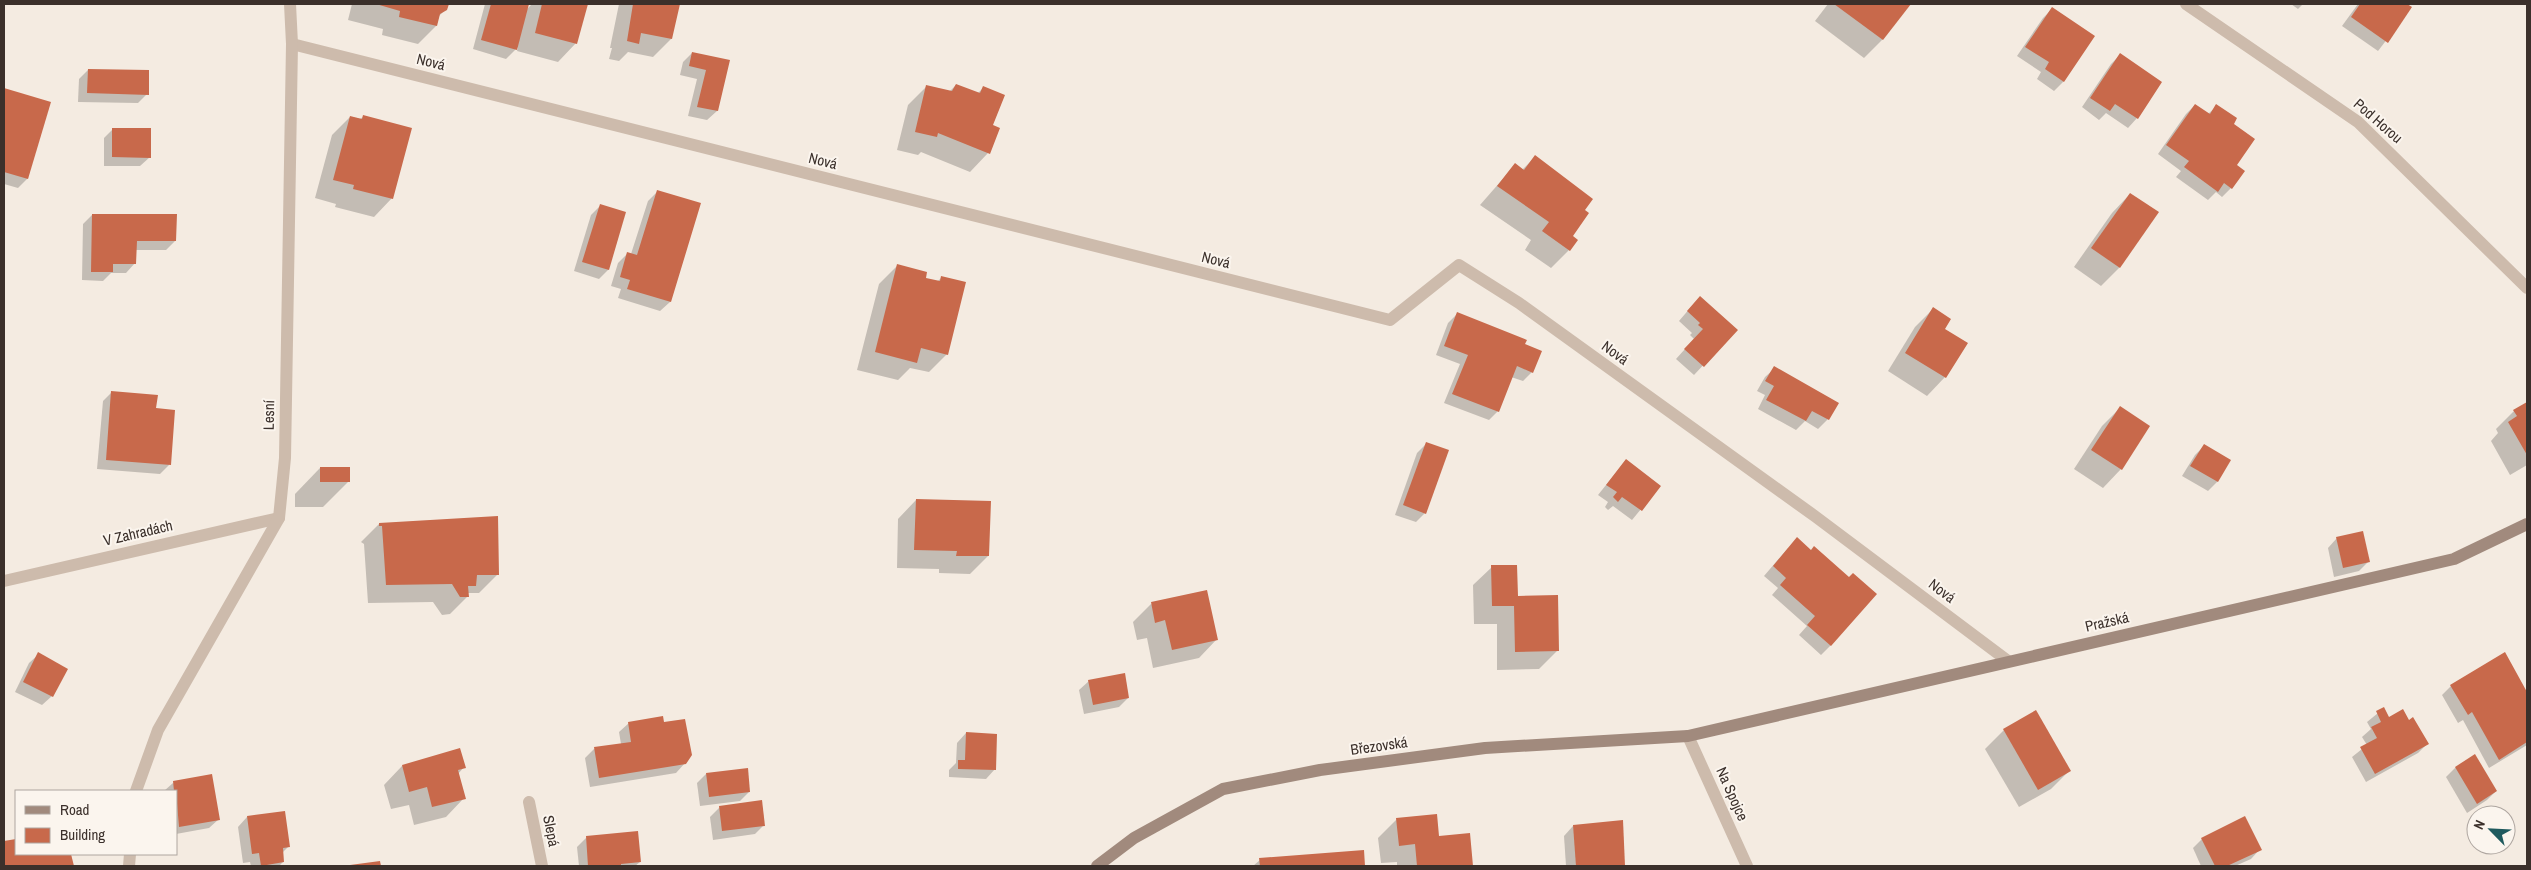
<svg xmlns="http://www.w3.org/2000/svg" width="2531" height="870" font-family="'Archivo Narrow',sans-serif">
<rect width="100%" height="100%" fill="#f4ebe1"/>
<g fill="#0003">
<polygon points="352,4 448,4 446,9 438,17 436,26 418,44 382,35 383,29 348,20"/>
<polygon points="485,4 527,4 526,10 532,4 587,4 576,43 558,62 517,51 518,47 506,59 473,49"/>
<polygon points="619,4 679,4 671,39 653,57 628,52 619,61 609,59 612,48 610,48"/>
<polygon points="1828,4 1910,4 1882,40 1864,58 1815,21"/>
<polygon points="2291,4 2303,4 2298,9"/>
<polygon points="2358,4 2405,4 2411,8 2378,51 2342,26"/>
<polygon points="2052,9 2093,37 2063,82 2054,91 2037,79 2041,72 2017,56 2043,18"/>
<polygon points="692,53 728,61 717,111 707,120 688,116 697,79 680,75 683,62"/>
<polygon points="2120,55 2137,118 2128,128 2106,113 2099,120 2082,107 2111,64"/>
<polygon points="88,70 147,94 138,103 78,102 79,79"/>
<polygon points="956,85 977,94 983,88 991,126 988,153 970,172 921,152 918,155 897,150 908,105 927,86 949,92"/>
<polygon points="5,90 49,103 27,179 18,188 4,184"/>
<polygon points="2195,105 2208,114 2217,106 2232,124 2235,166 2231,188 2222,197 2216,192 2208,200 2176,177 2181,171 2158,154 2186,114"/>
<polygon points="350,117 360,119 363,117 392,198 374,217 335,207 336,204 315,198 332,135"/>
<polygon points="113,129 150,157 140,166 104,166 104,138"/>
<polygon points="1535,157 1583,210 1571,236 1569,250 1551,268 1525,250 1531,240 1480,205 1515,165 1522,170"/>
<polygon points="657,192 699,204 670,302 660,311 618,298 621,289 611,286 618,263 628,253 631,254 648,201"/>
<polygon points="2130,194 2119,268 2101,286 2074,267 2112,213"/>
<polygon points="600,206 608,270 599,279 574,271 591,215"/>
<polygon points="92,215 175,241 166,250 135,250 135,263 126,273 111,273 103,281 82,280 83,224"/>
<polygon points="897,266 925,279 937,282 942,277 947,354 929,372 910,368 898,380 857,370 879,284"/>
<polygon points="1691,307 1736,330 1694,375 1676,359 1694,339 1690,335 1692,333 1679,321"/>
<polygon points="1933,309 1944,330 1945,377 1927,396 1888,371 1915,327"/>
<polygon points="1457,314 1524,345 1532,372 1523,381 1511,377 1498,411 1489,420 1444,403 1460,364 1436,355 1448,323"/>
<polygon points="1775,368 1838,403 1828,419 1818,429 1805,421 1796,430 1758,409 1765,395 1757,391 1765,377"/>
<polygon points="112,392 155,409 169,465 160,474 97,469 103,401"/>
<polygon points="2527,404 2527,465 2510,475 2491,441 2498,433 2496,429 2514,411"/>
<polygon points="2120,408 2121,469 2103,488 2074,469 2102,426"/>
<polygon points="1426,444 1425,513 1416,522 1395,515 1417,453"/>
<polygon points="2204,446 2229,461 2217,482 2208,491 2182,476 2195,455"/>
<polygon points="1626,460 1660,486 1632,520 1613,506 1608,510 1605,507 1608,502 1598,495"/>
<polygon points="320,468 349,481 323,507 295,507 295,494"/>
<polygon points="916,500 988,556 970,574 939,573 939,569 897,568 898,519"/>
<polygon points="379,524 498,574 479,593 468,593 468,596 450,614 442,615 433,602 368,603 364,544 361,542"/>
<polygon points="2337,538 2368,562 2359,571 2334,577 2328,548"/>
<polygon points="1788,548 1831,645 1821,655 1799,635 1807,626 1772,595 1778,588 1764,576"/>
<polygon points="1492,567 1557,651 1539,669 1497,670 1497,624 1474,624 1473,585"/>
<polygon points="1151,604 1217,639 1199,658 1153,668 1147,638 1137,640 1133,622"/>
<polygon points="39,654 52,696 42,705 15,692 29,663"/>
<polygon points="2504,654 2527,694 2527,745 2489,768 2463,720 2458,723 2442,695 2451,686"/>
<polygon points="1089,681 1128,698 1119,707 1084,714 1079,690"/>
<polygon points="2383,709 2389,719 2409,721 2427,744 2418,753 2366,782 2352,757 2367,745 2362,737 2371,729 2367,722"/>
<polygon points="629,723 663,724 685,763 676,773 590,787 585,758 594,749 621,744 619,732"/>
<polygon points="2004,730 2070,770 2051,789 2019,807 1985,749"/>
<polygon points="966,733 995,769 986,779 949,777 949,770 956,763 957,743"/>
<polygon points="2475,756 2496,791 2487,800 2467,813 2446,777 2455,768"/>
<polygon points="402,766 464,767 458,774 464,798 446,817 414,825 409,805 391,809 384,785"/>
<polygon points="706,774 749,792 740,801 700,806 697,783"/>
<polygon points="173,783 219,819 209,828 176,834 176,791 164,791"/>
<polygon points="720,807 764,825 755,834 713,840 710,817"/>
<polygon points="283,812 288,847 282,853 283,862 279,866 251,866 250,862 243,863 238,827 247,817"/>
<polygon points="1397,819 1438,838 1469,835 1472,866 1397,866 1397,862 1381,863 1378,838"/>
<polygon points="1573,826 1624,865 1566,866 1564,836"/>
<polygon points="586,838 640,862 635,866 579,866 577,847"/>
<polygon points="2202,839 2260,849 2251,859 2235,866 2201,866 2193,848"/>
<polygon points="16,841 16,854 70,854 72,866 4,866 4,843"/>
<polygon points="1362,851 1364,866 1253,866 1260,860"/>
</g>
<g fill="#c8694b">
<polygon points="376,4 449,4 447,10 440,14 437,26 399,17 400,11"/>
<polygon points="491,4 529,4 517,50 481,40"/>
<polygon points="542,4 588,4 577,44 535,33"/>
<polygon points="633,4 680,4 672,39 641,33 639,44 627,41"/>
<polygon points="1834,4 1911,4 1883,40"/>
<polygon points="2360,4 2407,4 2412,7 2388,43 2351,17"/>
<polygon points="2052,7 2095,36 2064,82 2045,69 2049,62 2025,47"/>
<polygon points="692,52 730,60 718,111 697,107 706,70 689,66"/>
<polygon points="2120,53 2162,82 2138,119 2115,104 2110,111 2090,98"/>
<polygon points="88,69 149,70 149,95 87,93"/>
<polygon points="956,84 980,93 983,86 1005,95 993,125 1000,128 990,154 938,133 937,137 915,132 926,85 952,91"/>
<polygon points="4,88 51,102 28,179 4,172"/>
<polygon points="2195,104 2210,114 2216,104 2237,118 2234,124 2255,139 2237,165 2245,171 2232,189 2224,183 2218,192 2184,167 2189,161 2166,145"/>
<polygon points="363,115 412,128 393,199 353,189 354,185 333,180 350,116 362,119"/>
<polygon points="112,128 151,128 151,158 112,157"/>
<polygon points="1535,155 1593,199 1585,210 1589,213 1573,236 1578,240 1570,251 1542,231 1549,222 1497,186 1515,163 1524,170"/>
<polygon points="657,190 701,203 671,302 627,289 630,280 620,277 627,252 637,255"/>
<polygon points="2130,193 2159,212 2120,268 2091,248"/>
<polygon points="600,204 626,212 609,270 582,262"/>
<polygon points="92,214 177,214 176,241 137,241 136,264 113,264 113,272 91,272"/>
<polygon points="897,264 927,272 926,278 940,281 941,276 966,282 948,355 921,348 917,363 875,352"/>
<polygon points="1700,296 1738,330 1704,367 1684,349 1703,329 1698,325 1700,323 1687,311"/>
<polygon points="1933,307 1951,319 1945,329 1968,343 1946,378 1905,353"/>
<polygon points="1457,312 1527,340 1525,344 1542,351 1533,373 1517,366 1499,412 1452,394 1468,355 1444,346"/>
<polygon points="1774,366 1839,403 1829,420 1812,411 1806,421 1766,400 1774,386 1765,381"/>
<polygon points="111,391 158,395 156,408 175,410 171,465 106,460"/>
<polygon points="2527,402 2527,455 2508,422 2517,416 2513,410"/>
<polygon points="2120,406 2150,426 2122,470 2091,450"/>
<polygon points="1426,442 1449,450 1426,514 1403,505"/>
<polygon points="2204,444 2231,460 2218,482 2190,466"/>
<polygon points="1626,459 1661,486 1642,511 1622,497 1618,502 1613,497 1617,492 1606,485"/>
<rect x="320" y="467" width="30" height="15"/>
<polygon points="916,499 991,501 989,556 956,556 957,551 914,550"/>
<polygon points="498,516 499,575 477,575 476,586 468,586 469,597 460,597 452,584 386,585 382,526 379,526 379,523"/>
<polygon points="2363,531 2370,562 2343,568 2336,537"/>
<polygon points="1797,537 1811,550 1814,546 1849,577 1853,573 1877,594 1831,646 1807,625 1815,616 1780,585 1786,578 1773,566"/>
<polygon points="1491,565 1517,565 1518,596 1558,595 1559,651 1515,652 1514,606 1492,606"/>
<polygon points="1207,590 1218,640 1172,650 1165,620 1155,623 1151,602"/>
<polygon points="38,652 68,669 53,697 23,682"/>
<polygon points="2505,652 2527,692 2527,742 2499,760 2472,712 2468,715 2450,685"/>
<polygon points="1125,673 1129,698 1093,705 1088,680"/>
<polygon points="2384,707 2389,717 2403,709 2409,720 2413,717 2429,744 2375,774 2360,747 2377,738 2371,727 2381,722 2376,711"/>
<polygon points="2036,710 2071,771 2038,790 2003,729"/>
<polygon points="663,716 664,722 685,719 692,755 686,764 599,778 594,747 631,742 628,722"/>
<polygon points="966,732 997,734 996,770 958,769 958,760 965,760"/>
<polygon points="460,748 466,768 458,770 466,799 432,807 427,787 409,792 402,765"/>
<polygon points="2475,754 2497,791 2477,804 2455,767"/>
<polygon points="748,768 750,792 709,797 706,773"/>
<polygon points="212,774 220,820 179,827 176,791 174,791 173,781"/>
<polygon points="762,800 765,826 722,831 719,806"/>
<polygon points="285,811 290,847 283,848 284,862 261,866 259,853 252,854 247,816"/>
<polygon points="1437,814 1439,836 1470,833 1473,866 1417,866 1415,844 1399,846 1396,818"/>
<polygon points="2245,816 2262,850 2227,866 2215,866 2201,838"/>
<polygon points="1623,820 1625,866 1576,866 1573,825"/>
<polygon points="638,831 641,862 621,864 621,866 588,866 586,836"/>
<polygon points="16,839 16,854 71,854 74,866 4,866 4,841"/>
<polygon points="1364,850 1365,866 1260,866 1259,858"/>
<polygon points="380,861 381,866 350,866 350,865"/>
</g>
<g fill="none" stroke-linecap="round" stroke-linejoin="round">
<g stroke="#cdbbac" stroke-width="12">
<polyline points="2186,4 2358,122 2527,288"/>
<polyline points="292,44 1390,320 1459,265 1519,303 1816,517 2008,661"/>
<polyline points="4,581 279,518"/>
<polyline points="1688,736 1747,866"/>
<polyline points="136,791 158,730 279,518 285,458 292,44 290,4"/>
<polyline points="529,802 542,866"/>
<polyline points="129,866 130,854"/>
</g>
<polyline stroke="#a18a7d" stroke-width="12" points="1097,866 1134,838 1223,789 1320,770 1485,748 1688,736 2454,559 2527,524"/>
</g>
<g text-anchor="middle" stroke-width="4" stroke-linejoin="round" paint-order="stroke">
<g font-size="15" fill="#3b302b" stroke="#fbf5ee">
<text transform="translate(431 62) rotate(14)" y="5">Nová</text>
<text transform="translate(2378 121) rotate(41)" y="5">Pod Horou</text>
<text transform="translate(823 161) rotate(14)" y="5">Nová</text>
<text transform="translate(1216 260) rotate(14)" y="5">Nová</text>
<text transform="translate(1615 353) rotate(36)" y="5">Nová</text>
<text transform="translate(269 415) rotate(-89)" y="5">Lesní</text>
<text transform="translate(138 533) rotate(-13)" y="5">V Zahradách</text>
<text transform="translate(1942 591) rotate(37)" y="5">Nová</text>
<text transform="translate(2107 622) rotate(-13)" y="5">Pražská</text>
<text transform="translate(1379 746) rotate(-8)" y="5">Březovská</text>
<text transform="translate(1732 794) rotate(66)" y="5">Na Spojce</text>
<text transform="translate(551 831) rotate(79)" y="5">Slepá</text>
</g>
</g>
<rect width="2531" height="870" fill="none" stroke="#3b302b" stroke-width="10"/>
<rect x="15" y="790" width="162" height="65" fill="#fbf5ee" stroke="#aea6a0"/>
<rect x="25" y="806" width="25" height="8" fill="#a18a7d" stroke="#aea6a0"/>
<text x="60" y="815" font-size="15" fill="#3b302b">Road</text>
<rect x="25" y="828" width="25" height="15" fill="#c8694b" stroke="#aea6a0"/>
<text x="60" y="840" font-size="15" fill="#3b302b">Building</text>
<g transform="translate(2491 830) rotate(294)"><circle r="24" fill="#fbf5ee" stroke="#aea6a0"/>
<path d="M0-4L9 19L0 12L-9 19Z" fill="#1f5a5e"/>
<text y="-8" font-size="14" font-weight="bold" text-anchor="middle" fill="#3b302b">N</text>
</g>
</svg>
